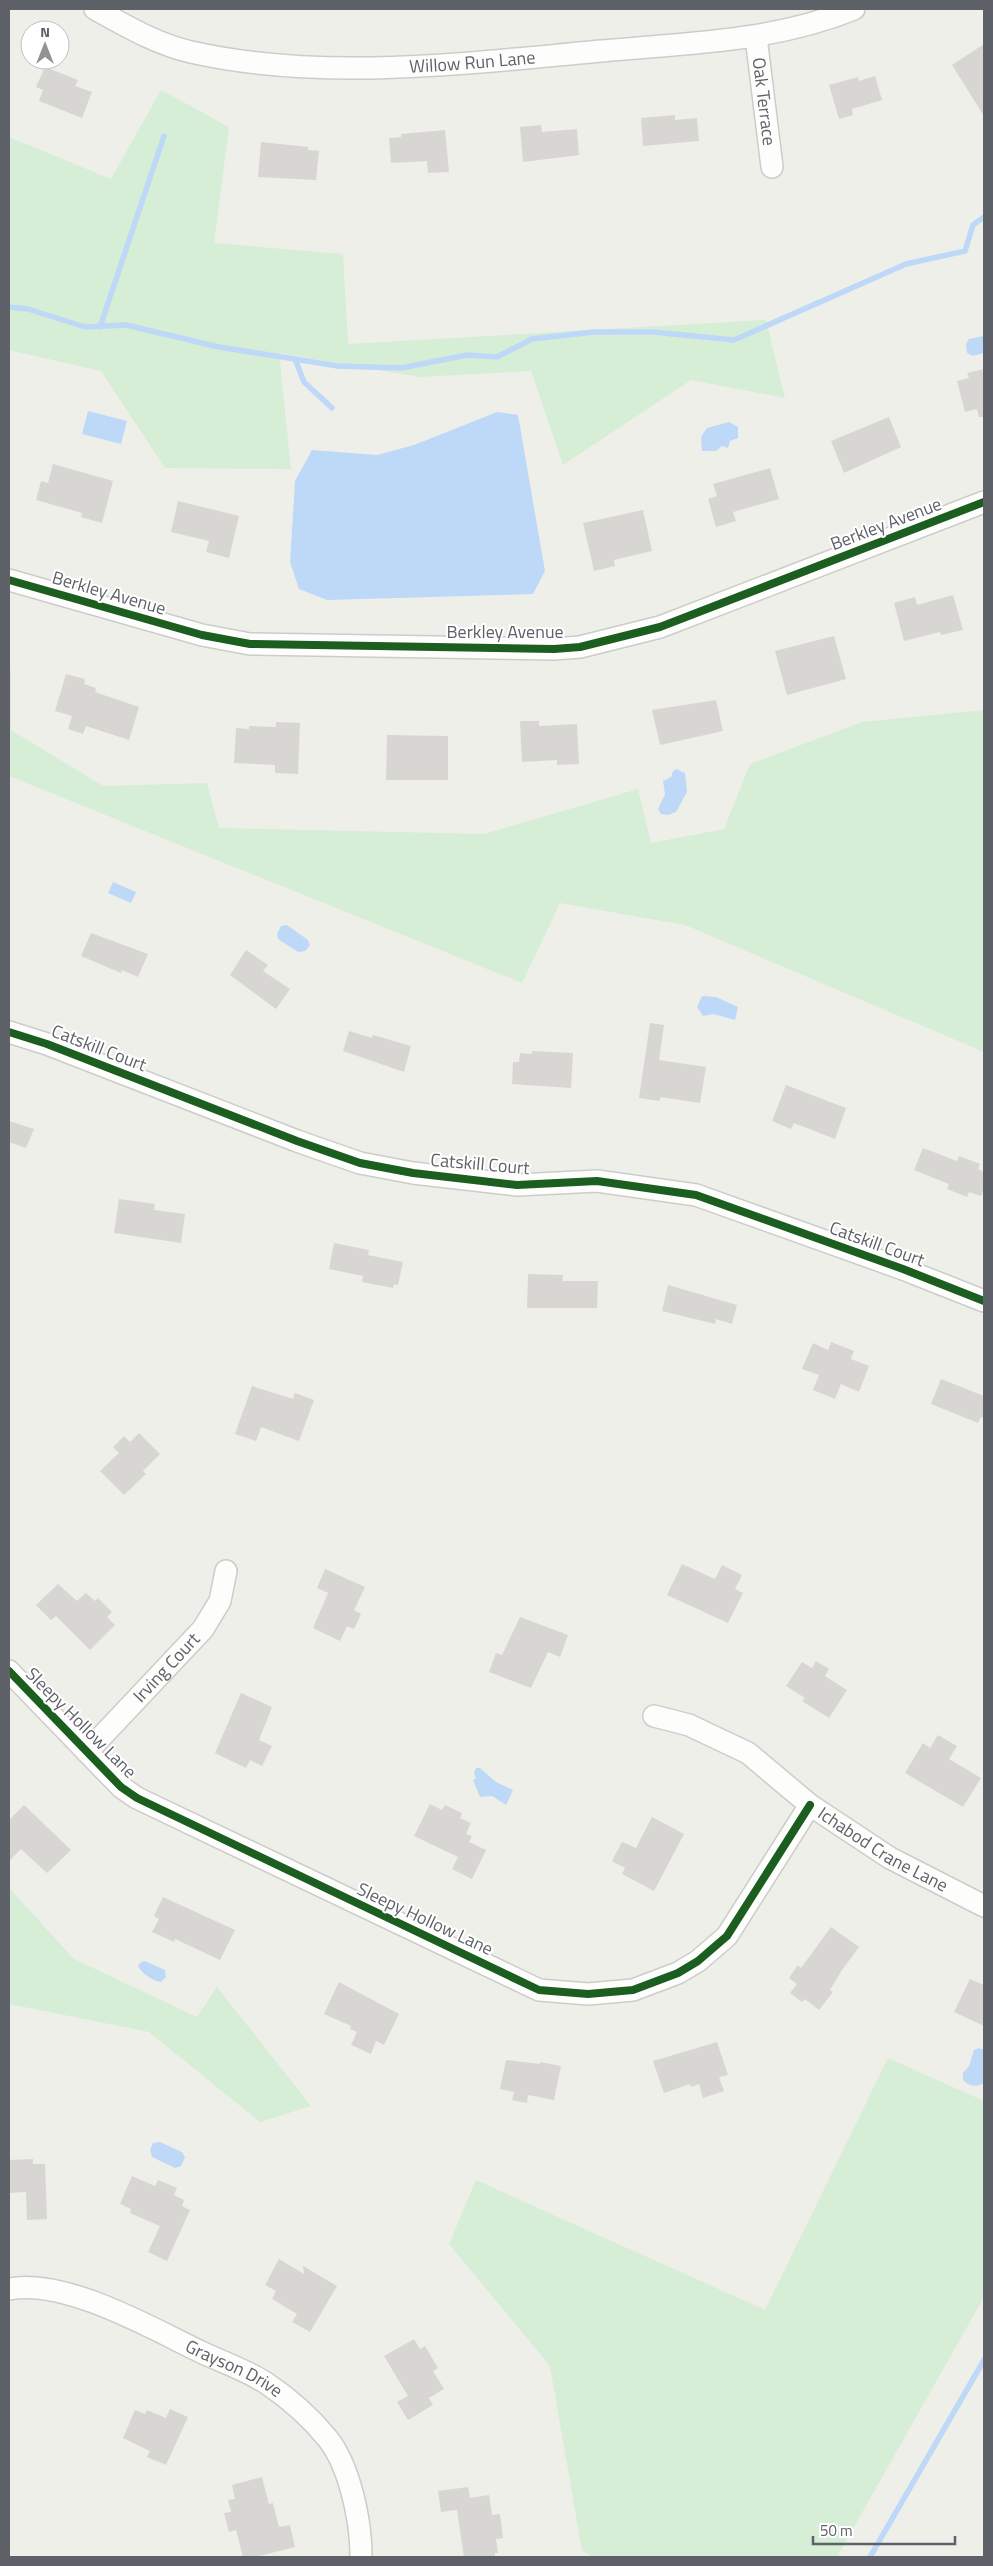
<svg xmlns="http://www.w3.org/2000/svg" width="993" height="2566" font-family="'Titillium Web',sans-serif">
<rect width="100%" height="100%" fill="#efefe9"/>
<g fill="#d6edd6">
<polygon points="161,90 229,127 214,243 343,254 348,344 766,320 785,398 691,380 563,465 531,371 419,377 279,353 291,469 165,468 101,371 9,350 9,137 111,179"/>
<polygon points="11,671 11,730 103,786 207,783 219,828 484,834 638,789 651,843 724,829 750,764 862,722 984,710 984,1052 685,925 560,903 522,983 9,776 9,672"/>
<polygon points="9,1888 74,1959 197,2017 217,1987 311,2106 260,2122 149,2032 9,2004"/>
<polygon points="888,2058 984,2101 984,2297 837,2557 593,2557 582,2551 550,2366 449,2244 476,2180 765,2310"/>
</g>
<g fill="#bed8f8">
<polygon points="984,336 984,353 973,356 967,353 966,344 969,339"/>
<polygon points="88,411 127,421 121,444 82,434"/>
<polygon points="497,412 518,415 545,571 533,594 327,600 299,589 290,562 295,481 312,450 377,455 414,445"/>
<polygon points="729,422 738,427 738,438 730,441 728,448 722,446 716,451 702,451 701,437 707,428"/>
<polygon points="676,769 685,773 687,792 676,812 668,815 661,814 658,809 665,794 663,781 671,777 673,771"/>
<polygon points="113,882 136,892 131,903 108,893"/>
<polygon points="287,925 308,940 310,945 305,951 298,952 278,939 277,934 281,926"/>
<polygon points="702,996 716,997 738,1007 735,1020 713,1014 703,1016 697,1007"/>
<polygon points="476,1768 480,1768 496,1782 513,1790 506,1805 492,1796 480,1797 473,1780 476,1778 474,1773"/>
<path d="M145,1961L165,1970L166,1977L161,1982C153,1981 142,1974 138,1966L141,1962Z"/>
<path d="M979,2048L984,2050V2083C977,2087 969,2087 963,2080V2073L969,2066L974,2050Z"/>
<polygon points="160,2142 182,2152 185,2157 181,2166 175,2168 152,2157 150,2150 153,2143"/>
</g>
<g fill="none" stroke-linecap="round" stroke-linejoin="round">
<g stroke="#bed8f8" stroke-width="5.5">
<polyline points="9,307 28,309 85,327 126,325 219,347 338,366 401,368 467,355 497,357 532,339 594,332 653,332 734,340 906,264 965,251 973,225 984,217"/>
<polyline points="100,327 164,136"/>
<polyline points="295,359 304,382 332,408"/>
<polyline points="870,2557 984,2360"/>
</g>
</g>
<g fill="#d7d6d3">
<polygon points="984,44 984,116 952,65"/>
<polygon points="45,67 78,80 75,86 92,92 82,118 39,101 43,90 36,87"/>
<polygon points="875,76 882,100 852,109 853,115 839,119 829,85 858,77 859,81"/>
<polygon points="675,115 675,120 697,118 699,141 643,146 641,118"/>
<polygon points="541,125 542,132 577,129 579,155 523,162 520,127"/>
<polygon points="445,130 449,172 428,173 427,161 391,163 389,138 401,137 401,134"/>
<polygon points="261,142 308,147 308,150 319,151 316,180 258,177"/>
<polygon points="984,369 984,417 979,417 977,409 965,412 957,381 969,378 967,373"/>
<polygon points="889,417 901,447 844,473 831,441"/>
<polygon points="53,464 113,481 102,523 81,517 82,513 36,500 41,481 48,483"/>
<polygon points="770,468 779,499 733,512 736,521 716,527 708,499 717,496 713,484"/>
<polygon points="178,501 239,516 229,558 206,552 209,541 171,532"/>
<polygon points="643,510 652,551 614,560 615,566 594,571 583,523"/>
<polygon points="953,595 963,630 941,635 940,632 904,641 894,603 915,597 917,605"/>
<polygon points="834,636 846,679 787,695 775,651"/>
<polygon points="66,674 85,679 84,684 96,688 95,692 139,707 129,740 86,726 83,734 68,729 72,716 55,711"/>
<polygon points="716,700 723,731 660,745 652,710"/>
<polygon points="520,721 539,721 539,726 577,724 579,764 557,765 557,760 522,762"/>
<polygon points="276,722 300,723 298,774 275,773 275,765 234,763 236,728 249,729 249,726 276,727"/>
<polygon points="387,735 448,736 448,780 386,780"/>
<polygon points="91,933 148,954 138,977 122,970 121,973 81,956"/>
<polygon points="246,950 268,965 263,971 290,989 276,1009 230,975"/>
<polygon points="650,1023 664,1025 659,1060 706,1067 700,1103 660,1097 660,1101 639,1098"/>
<polygon points="349,1031 372,1038 373,1035 411,1046 404,1072 343,1051"/>
<polygon points="532,1051 573,1053 571,1088 512,1084 513,1062 519,1062 520,1053 532,1054"/>
<polygon points="786,1085 846,1108 835,1139 794,1123 791,1129 772,1121"/>
<polygon points="9,1121 34,1129 26,1148 9,1142"/>
<polygon points="923,1148 957,1161 959,1156 980,1164 978,1169 984,1172 984,1188 981,1196 969,1192 967,1197 947,1189 949,1184 914,1170"/>
<polygon points="119,1199 155,1204 154,1210 185,1214 181,1243 114,1233"/>
<polygon points="334,1243 369,1250 368,1255 403,1262 398,1285 394,1284 393,1288 362,1282 363,1276 329,1269"/>
<polygon points="528,1274 563,1275 562,1281 598,1281 597,1308 527,1308"/>
<polygon points="668,1285 737,1305 732,1324 716,1319 715,1324 662,1311"/>
<polygon points="831,1342 854,1351 851,1359 869,1366 859,1392 841,1384 835,1399 813,1390 819,1375 802,1369 813,1343 828,1350"/>
<polygon points="941,1379 984,1396 984,1418 981,1417 978,1423 931,1404"/>
<polygon points="252,1386 293,1399 295,1393 314,1400 299,1441 261,1427 256,1441 235,1434"/>
<polygon points="139,1433 160,1454 143,1471 146,1474 124,1495 100,1471 119,1453 113,1447 124,1436 130,1442"/>
<polygon points="682,1564 715,1579 722,1565 742,1575 735,1589 743,1593 728,1623 667,1595"/>
<polygon points="325,1569 365,1587 354,1610 361,1614 354,1629 347,1626 340,1641 313,1628 328,1593 317,1588"/>
<polygon points="58,1584 77,1601 86,1593 95,1601 98,1598 112,1612 107,1617 115,1625 90,1650 56,1616 51,1620 36,1605"/>
<polygon points="520,1617 568,1635 560,1657 548,1652 531,1688 489,1672 496,1653 502,1655"/>
<polygon points="816,1661 829,1669 825,1676 847,1690 829,1718 802,1701 805,1698 786,1686 802,1662 812,1668"/>
<polygon points="241,1693 272,1707 259,1740 272,1746 262,1766 250,1760 246,1768 215,1753"/>
<polygon points="938,1735 957,1746 949,1759 981,1778 963,1807 905,1773 923,1743 930,1748"/>
<polygon points="430,1804 442,1810 445,1805 462,1813 460,1818 471,1823 466,1834 472,1836 469,1842 486,1850 472,1879 452,1869 458,1857 414,1836"/>
<polygon points="24,1805 71,1850 47,1873 21,1849 9,1861 9,1820"/>
<polygon points="652,1817 684,1834 654,1891 622,1874 625,1868 612,1861 622,1842 636,1848"/>
<polygon points="163,1897 235,1930 220,1960 175,1939 174,1942 152,1932 159,1919 154,1916"/>
<polygon points="831,1927 859,1947 842,1970 830,1990 833,1992 819,2010 805,1999 802,2002 790,1993 797,1984 789,1978 798,1965 801,1968"/>
<polygon points="970,1979 984,1985 984,2026 954,2012"/>
<polygon points="339,1982 399,2014 384,2045 376,2041 371,2054 351,2045 357,2032 350,2029 351,2026 324,2014"/>
<polygon points="717,2042 728,2075 719,2077 724,2091 703,2098 699,2084 691,2087 690,2084 664,2093 653,2061"/>
<polygon points="506,2060 540,2064 540,2062 561,2066 554,2100 528,2095 527,2103 512,2100 514,2092 500,2089"/>
<polygon points="33,2159 33,2164 45,2164 47,2219 27,2220 26,2192 9,2193 9,2160"/>
<polygon points="132,2176 155,2186 158,2180 177,2188 174,2195 184,2200 182,2206 190,2210 167,2261 148,2252 160,2226 130,2213 131,2209 120,2204"/>
<polygon points="279,2259 304,2274 303,2266 337,2286 310,2332 292,2322 297,2314 272,2299 276,2291 265,2285"/>
<polygon points="414,2339 420,2349 425,2346 438,2368 433,2371 444,2389 429,2398 433,2405 408,2420 397,2402 408,2396 384,2356"/>
<polygon points="170,2409 188,2417 166,2465 147,2457 150,2451 123,2438 135,2410 145,2414 147,2410 166,2418"/>
<polygon points="262,2477 269,2504 273,2503 279,2527 290,2525 295,2547 255,2557 243,2557 236,2530 229,2532 224,2513 231,2512 228,2500 235,2499 232,2485"/>
<polygon points="468,2487 470,2498 489,2495 492,2515 500,2514 503,2538 496,2539 498,2553 495,2553 495,2557 464,2557 457,2510 441,2512 438,2491"/>
</g>
<g fill="none" stroke-linecap="round" stroke-linejoin="round">
<g stroke="#cccdcb" stroke-width="24">
<g id="minor">
<path id="s1" d="M95,9C126,26 156,44 191,52C324,82 467,63 602,51C687,43 773,42 854,9"/>
<path id="s2" d="M756,37L772,167"/>
<polyline points="9,580 202,635 250,644 554,649 580,647 660,627 984,502"/>
<polyline points="9,1032 47,1044 297,1141 360,1163 413,1173 517,1185 597,1181 696,1195 903,1269 984,1301"/>
<polyline points="9,1671 121,1787 137,1798 539,1990 588,1994 633,1990 678,1973 698,1961 727,1936 810,1805"/>
<path id="s3" d="M654,1716L689,1725L748,1753L810,1805L890,1858L984,1906"/>
<path id="s4" d="M87,1752L203,1629L220,1601L226,1571"/>
<path id="s5" d="M9,2289C65,2278 151,2328 201,2352C222,2362 246,2370 266,2383C287,2397 311,2418 328,2439C350,2467 361,2521 361,2557"/>
</g>
</g>
<use href="#minor" stroke="#fdfdfc" stroke-width="21"/>
<g stroke="#fff" stroke-width="11">
<g id="cycleway">
<polyline points="9,580 202,635 250,644 554,649 580,647 660,627 984,502"/>
<polyline points="9,1032 47,1044 297,1141 360,1163 413,1173 517,1185 597,1181 696,1195 903,1269 984,1301"/>
<polyline points="9,1671 121,1787 137,1798 539,1990 588,1994 633,1990 678,1973 698,1961 727,1936 810,1805"/>
</g>
</g>
<use href="#cycleway" stroke="#1b5e20" stroke-width="8"/>
</g>
<g text-anchor="middle" stroke-width="4" stroke-linejoin="round" paint-order="stroke">
<g font-size="18" fill="#5e6168" stroke="#fff">
<text dy="6" stroke="none"><textPath href="#s1" startOffset="388">Willow Run Lane</textPath></text>
<text dy="6" stroke="none"><textPath href="#s2" startOffset="65">Oak Terrace</textPath></text>
<text transform="translate(886 524) rotate(-21)" y="6">Berkley Avenue</text>
<text transform="translate(109 593) rotate(16)" y="6">Berkley Avenue</text>
<text x="505" y="638">Berkley Avenue</text>
<text transform="translate(99 1048) rotate(21)" y="6">Catskill Court</text>
<text transform="translate(480 1164) rotate(5)" y="6">Catskill Court</text>
<text transform="translate(877 1244) rotate(20)" y="6">Catskill Court</text>
<text dy="6" stroke="none"><textPath href="#s4" startOffset="116">Irving Court</textPath></text>
<text transform="translate(81 1723) rotate(45)" y="6">Sleepy Hollow Lane</text>
<text dy="6" stroke="none"><textPath href="#s3" startOffset="268">Ichabod Crane Lane</textPath></text>
<text transform="translate(425 1919) rotate(25)" y="6">Sleepy Hollow Lane</text>
<text dy="6" stroke="none"><textPath href="#s5" startOffset="242">Grayson Drive</textPath></text>
</g>
</g>
<rect width="993" height="2566" fill="none" stroke="#5e6168" stroke-width="20"/>
<g transform="translate(45 45)"><circle r="24" fill="#ffffff" stroke="#bfc0c3"/>
<path d="M0-4L9 19L0 12L-9 19Z" fill="#919395"/>
<text y="-8" font-size="14" font-weight="bold" text-anchor="middle" fill="#5e6168">N</text>
</g>
<path d="M813 2536v8h142v-8" fill="none" stroke="#5e6168" stroke-width="2.5"/>
<text x="820" y="2536" font-size="15" fill="#5e6168" stroke="#ffffff" stroke-width="4" paint-order="stroke">50 m</text>
</svg>
